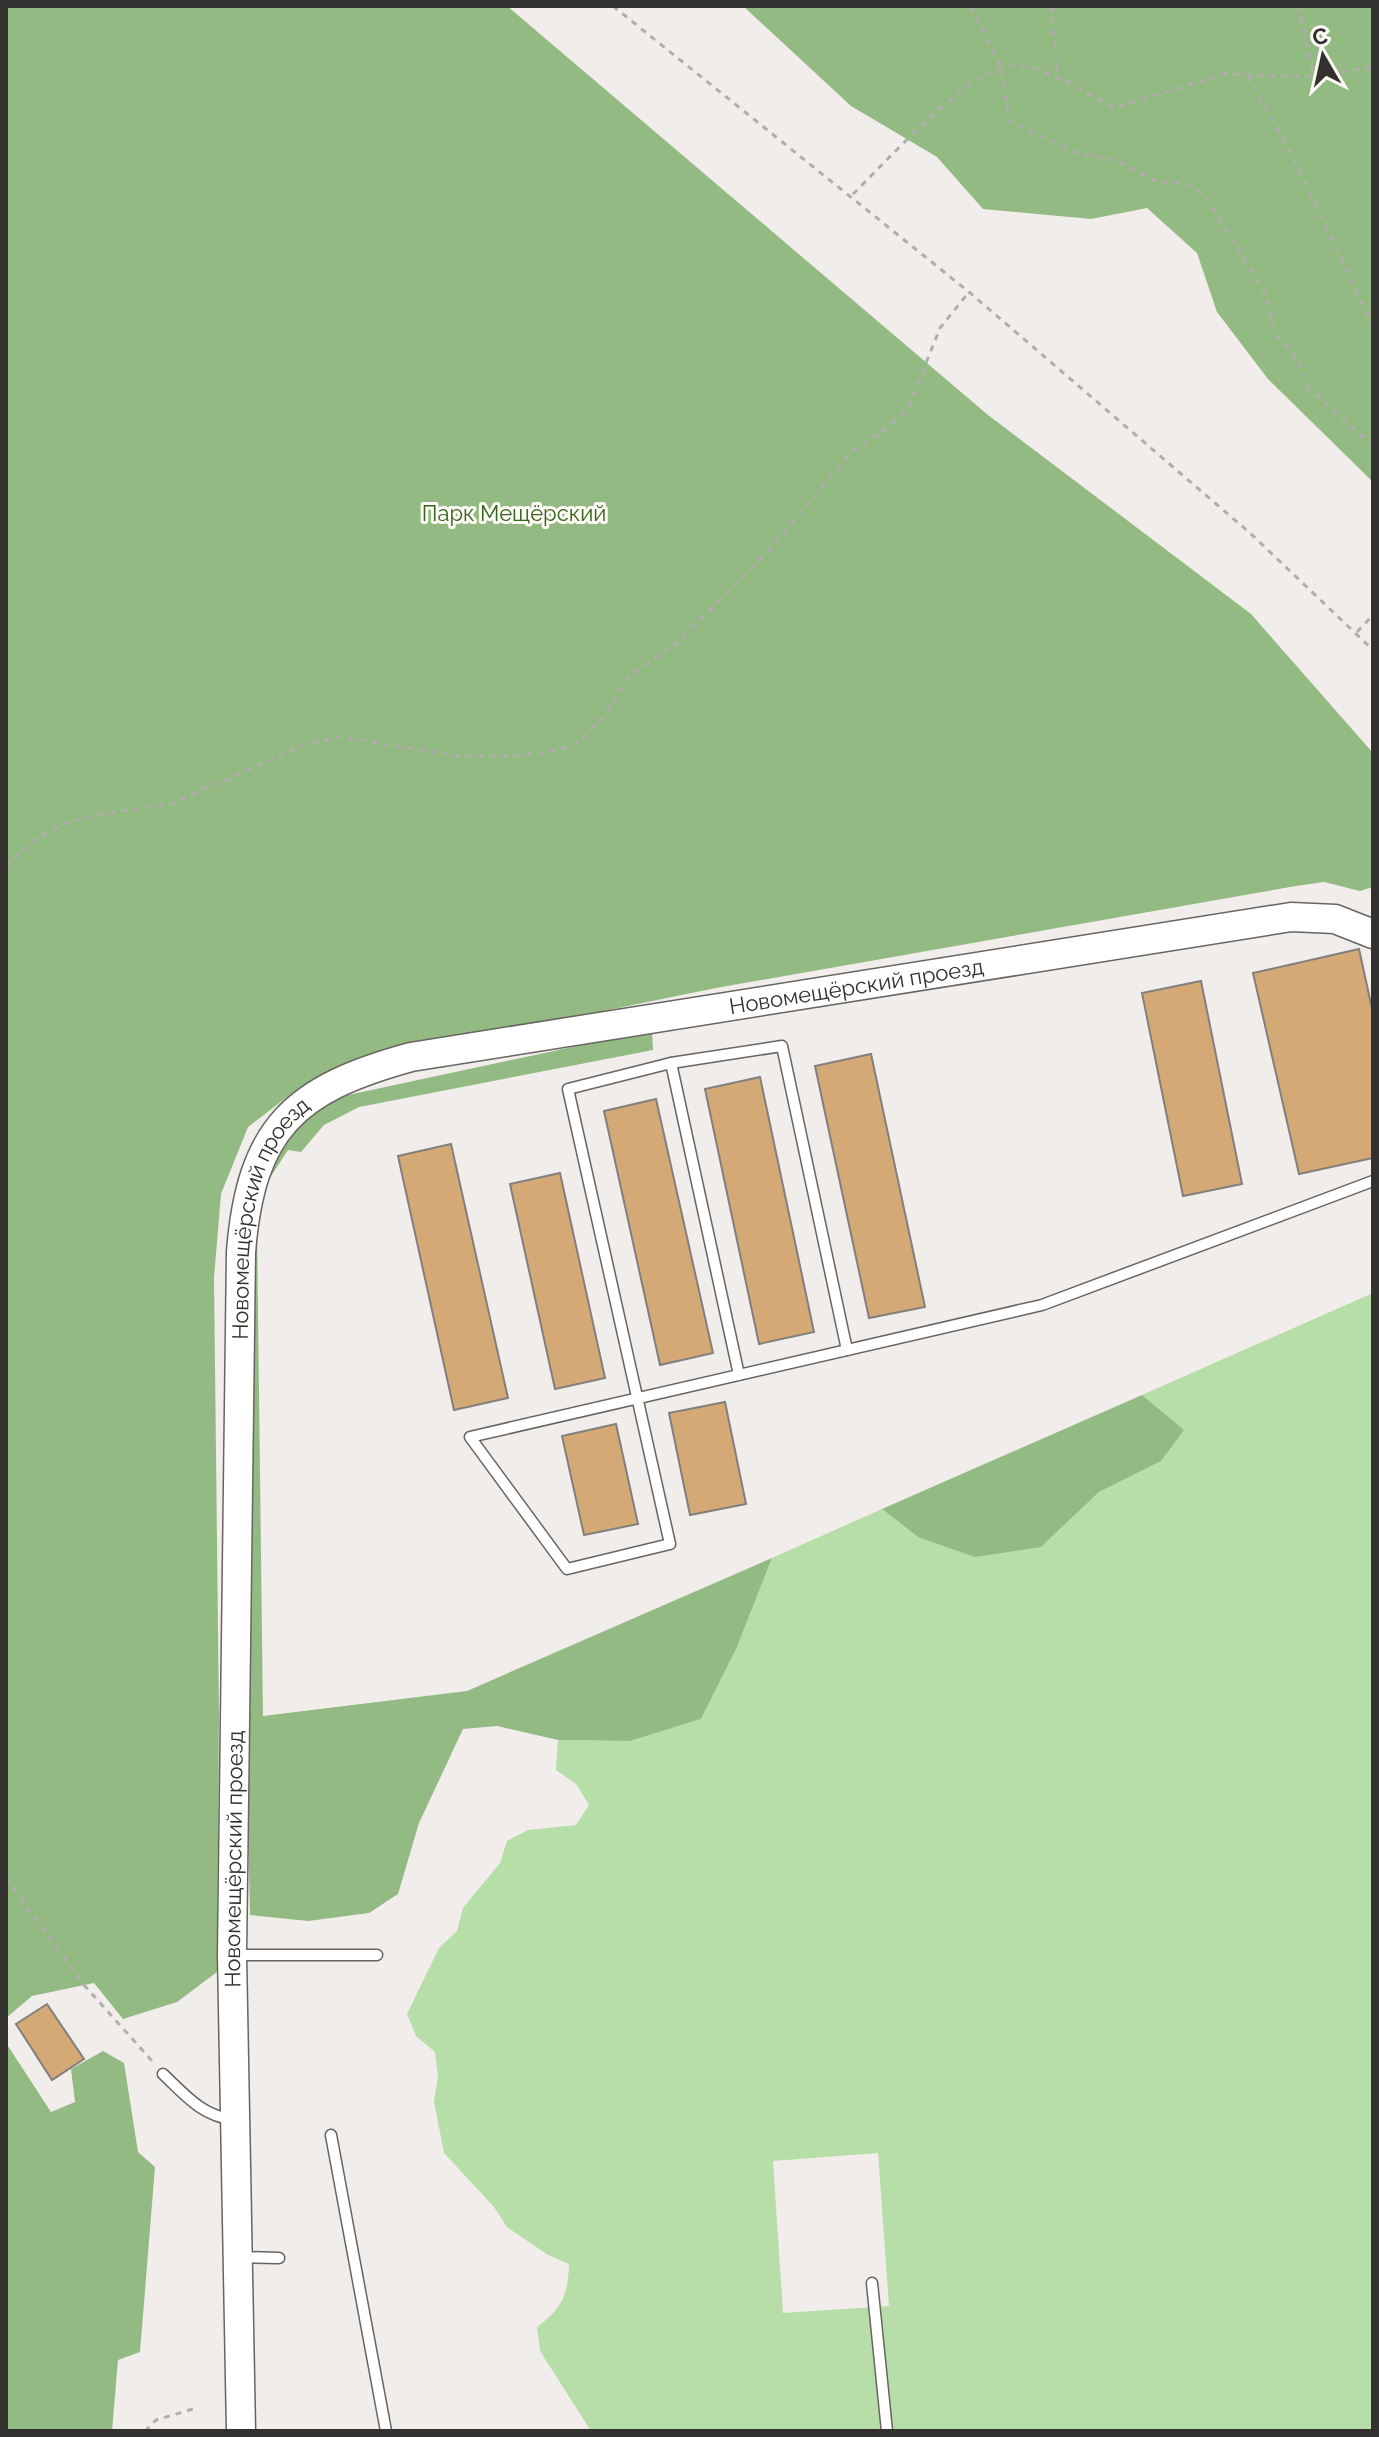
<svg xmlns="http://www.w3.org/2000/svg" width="1379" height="2437" font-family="Raleway,sans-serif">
<rect width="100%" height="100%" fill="#f1edea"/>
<path fill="#b7dea8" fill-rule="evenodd" d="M1373,1293V2431H591L540,2351L537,2327C562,2309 568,2295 569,2264L548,2255L507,2227L494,2207L444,2153L434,2102L438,2076L435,2052L416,2036L407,2014L439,1948L457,1931L463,1908L500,1863L507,1841L528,1830L576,1825L589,1805L576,1784L556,1770L558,1740L630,1741L701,1719L737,1647L772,1558L882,1509L918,1537L1041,1547L1099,1492L1161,1461L1183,1430L1142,1395ZM878,2153L889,2306L783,2313L773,2161Z"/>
<g fill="#94ba84">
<polygon points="6,6 507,6 988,415 1251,614 1373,753 1373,887 1360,891 1324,882 1296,886 716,988 394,1054 340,1069 300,1087 248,1127 221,1194 214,1278 219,1716 217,1972 177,2002 123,2019 94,1983 32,1996 6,2018"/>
<polygon points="743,6 1373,6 1373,482 1268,379 1217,312 1197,253 1147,208 1091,219 983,209 937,157 851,106"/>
<polygon points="652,1030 653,1050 359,1107 324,1125 301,1152 288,1150 264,1187 257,1230 263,1716 467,1691 772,1558 737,1647 701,1719 630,1741 558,1740 497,1726 463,1729 419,1823 398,1894 369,1913 308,1921 250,1915 246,1724 249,1236 272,1149 314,1109 348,1095"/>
<polygon points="1142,1395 1184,1430 1161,1461 1099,1492 1041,1547 975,1557 918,1537 882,1509"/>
<polygon points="6,2043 51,2112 75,2102 71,2069 103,2051 124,2063 138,2152 155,2167 140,2352 118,2360 112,2431 6,2431"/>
</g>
<g fill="#d5a976" stroke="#827f7c" stroke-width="2">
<polygon points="1359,949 1373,1013 1373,1158 1299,1174 1253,973"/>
<polygon points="1201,981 1242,1184 1183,1196 1142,993"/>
<polygon points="871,1054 925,1307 869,1318 815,1066"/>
<polygon points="760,1077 814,1332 759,1344 705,1089"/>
<polygon points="656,1099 713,1353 660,1365 604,1111"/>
<polygon points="451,1144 508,1398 454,1410 398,1156"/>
<polygon points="560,1173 605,1378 555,1389 510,1184"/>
<polygon points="725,1402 746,1504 690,1515 669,1413"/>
<polygon points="616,1424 638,1524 584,1535 562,1436"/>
<polygon points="47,2004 84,2059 52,2080 16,2024"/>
</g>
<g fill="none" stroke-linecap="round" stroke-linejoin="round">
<g stroke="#676461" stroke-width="13">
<g id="lane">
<polyline points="671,1063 782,1046 847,1350"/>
<polyline points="739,1375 671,1063 568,1089 670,1544 567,1569 470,1437 1042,1305 1373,1181"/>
<polyline points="234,1955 377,1955"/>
<path d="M163,2074C184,2094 203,2117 233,2119"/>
<polyline points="331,2135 386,2431"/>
<polyline points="239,2257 279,2258"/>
<polyline points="872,2283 887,2431"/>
</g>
</g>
<g stroke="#676461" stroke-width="31">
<g id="secondary">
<path id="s1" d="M241,2431L232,1955L241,1252C251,1128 294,1089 411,1057L1291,917L1335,919L1373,934"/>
</g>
</g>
<g stroke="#b0adab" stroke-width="3" stroke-dasharray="6 6" stroke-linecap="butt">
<polyline points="613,6 969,292 1250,533 1373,650"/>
<polyline points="971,6 1001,67 1009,120 1077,153 1117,161 1156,181 1186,184 1204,194 1265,293 1274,332 1296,358 1309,388 1373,446"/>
<polyline points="1051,6 1058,78"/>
<polyline points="1298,6 1314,76"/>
<polyline points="1248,75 1296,163 1373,326"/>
<path d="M853,194C883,165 973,65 1012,65C1047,66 1084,92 1113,108L1225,74L1314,77L1373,66"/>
<polyline points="1357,632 1373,615"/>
<polyline points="6,867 34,840 65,824 90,816 173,803 306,744 339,737 461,756 513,756 559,750 580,741 604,717 630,676 677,643 771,548 853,450 882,432 908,408 940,328 969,292"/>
<polyline points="6,1878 84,1985 153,2062"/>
<polyline points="145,2431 156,2420 193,2409"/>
</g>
<use href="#lane" stroke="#fff" stroke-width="10"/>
<use href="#secondary" stroke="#fff" stroke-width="28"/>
</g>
<g text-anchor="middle" stroke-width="6" stroke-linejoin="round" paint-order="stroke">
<g font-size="22" fill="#34631b" stroke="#fefbf7">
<text x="514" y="521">Парк Мещёрский</text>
</g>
<g font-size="22" fill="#32312f" stroke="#fefbf7">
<text dy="8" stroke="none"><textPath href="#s1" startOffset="1914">Новомещёрский проезд</textPath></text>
<text dy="8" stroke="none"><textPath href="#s1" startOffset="1220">Новомещёрский проезд</textPath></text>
<text dy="8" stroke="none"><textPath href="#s1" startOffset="572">Новомещёрский проезд</textPath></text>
</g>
</g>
<rect width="1379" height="2437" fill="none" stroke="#32312f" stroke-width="16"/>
<g transform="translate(1323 56) rotate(351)" stroke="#fefbf7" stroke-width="6" paint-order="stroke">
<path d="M0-6L14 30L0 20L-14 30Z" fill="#32312f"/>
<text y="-12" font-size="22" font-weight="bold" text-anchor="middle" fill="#32312f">С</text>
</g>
</svg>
